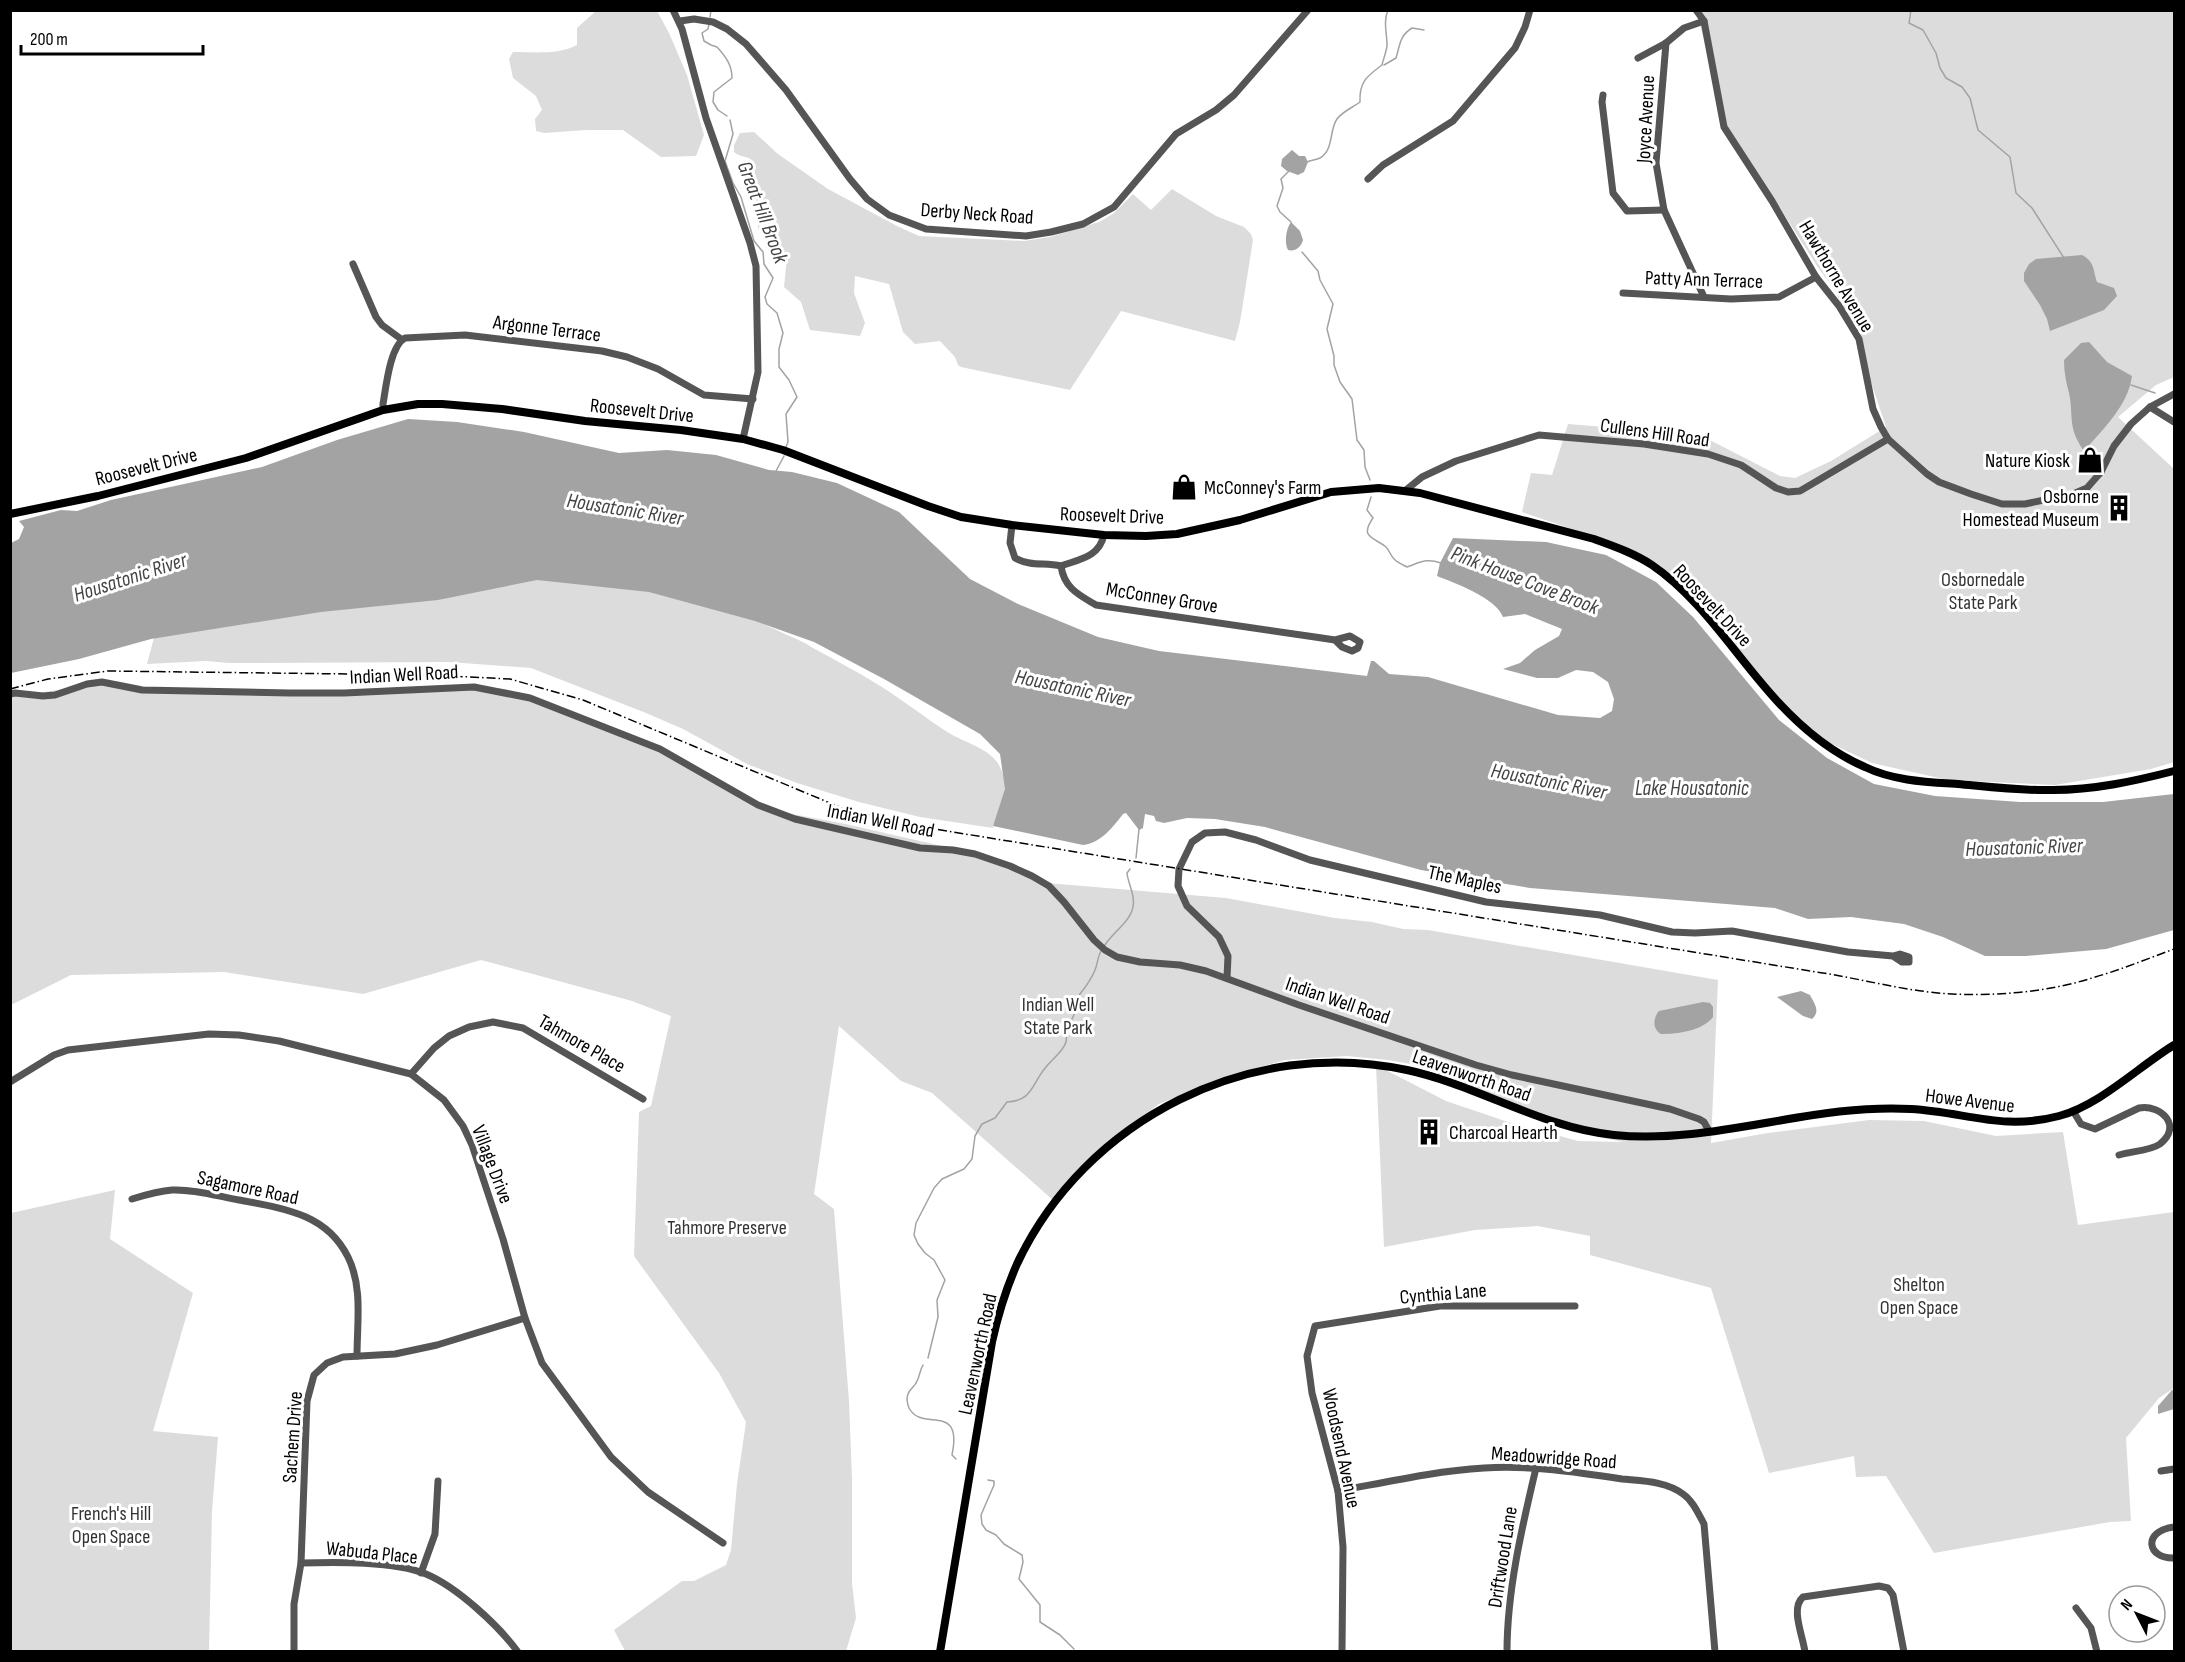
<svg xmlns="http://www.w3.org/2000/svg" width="2185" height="1662" font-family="'Sofia Sans Condensed',sans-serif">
<rect width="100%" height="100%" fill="#fff"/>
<g fill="#dcdcdc">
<path d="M596,11H657L669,33L687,75L704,135L696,156L661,157L623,130H586L544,133L536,131L535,119L542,110L536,96L513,78L509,59L513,52C534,52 559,55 577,45V28Z"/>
<polygon points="1697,11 2174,11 2174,377 2156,385 2118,417 2174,469 2174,762 2151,769 2055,785 1948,780 1872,763 1830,743 1801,722 1672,582 1604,540 1522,512 1531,473 1552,475 1568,424 1700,435 1780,476 1795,478 1831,461 1886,427 1854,331 1834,289 1817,266 1768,189 1724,127"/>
<path d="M754,132L778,154L828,189L897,226L919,236L1024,241L1050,237L1099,222L1114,213L1133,194L1151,210L1172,189L1216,216L1244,227L1251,234L1253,240L1240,322L1235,341L1121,311L1070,390L961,367L958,365L955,357L940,341L915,344L903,332L889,284L855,276L854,293L865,323L860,336L810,330L801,302L784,287L787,257L766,241L758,228L754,162C748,155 740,158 734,152V145L740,133Z"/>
<path d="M558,569L752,617C771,630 794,636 813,648C835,660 856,671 877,684C902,699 925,718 949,733C965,743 989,748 999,765C1010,785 1006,808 993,825V828L920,817L859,802L797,783L747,764L683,729L646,713L531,668L449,662L229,663L206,661L147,664L155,634Z"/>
<polygon points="116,681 158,689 335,692 473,686 507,689 527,699 615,730 689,762 742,794 781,812 846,824 972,853 1047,883 1226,898 1335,918 1372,922 1403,929 1428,930 1718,980 1711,1143 1768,1133 1869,1120 1924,1121 1996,1136 2063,1132 2078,1225 2174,1212 2174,1388 2159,1398 2126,1438 2131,1521 2110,1522 1934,1553 1886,1476 1856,1477 1854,1456 1769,1473 1711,1288 1590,1255 1590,1236 1538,1226 1475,1230 1384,1247 1376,1065 1446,1101 1508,1122 1578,1141 1624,1142 1603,1138 1478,1095 1422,1066 1388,1060 1347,1056 1285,1060 1221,1078 1159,1104 1102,1147 1054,1201 932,1093 901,1081 839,1026 814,1194 834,1209 849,1401 852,1479 852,1583 856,1618 846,1651 625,1651 614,1630 682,1581 694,1581 726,1565 731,1550 737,1484 746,1422 719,1373 634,1256 639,1112 651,1106 671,1016 632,1001 481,960 363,994 224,972 71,975 11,1005 11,697"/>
<polygon points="115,1190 110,1239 193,1293 153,1431 218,1437 212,1511 209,1651 11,1651 11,1213"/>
</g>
<g fill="#a3a3a3">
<polygon points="1292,150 1299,156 1305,156 1308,162 1304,172 1298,175 1287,171 1281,166 1282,159"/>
<path d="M1291,222L1300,231L1303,240C1301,247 1295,252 1288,250C1284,243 1286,228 1291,222Z"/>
<path d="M2082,255C2095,262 2093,270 2097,282L2114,288L2117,296L2104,310L2050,331L2047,319L2040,305L2024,281V273L2029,264L2036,259Z"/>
<path d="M2089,342L2107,362L2132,376C2128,406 2103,429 2084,451C2067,427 2074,417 2069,393C2066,382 2064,372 2064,360L2081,343Z"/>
<path d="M408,419L457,422L524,432L619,453L667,450L716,455L769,470L792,472L837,483L899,512L970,579L1018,604L1098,637L1159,651L1367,676L1371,661H1374L1389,674L1428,677L1558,715L1600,718L1612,711L1614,699L1608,682L1593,672L1576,670L1558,678H1537L1503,669L1520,663L1535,650L1559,636L1562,629L1525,614L1503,617C1496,598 1455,583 1437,576L1440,563L1453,538L1546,542L1606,555L1656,582L1693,617L1779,720L1827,758L1874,784L1935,796L2020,802H2103L2174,794V930L2106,949L2026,956H1985L1943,937L1904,924L1851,917L1808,919L1775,908L1530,888L1421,870L1265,827L1215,819L1187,818L1164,823L1156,821L1154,816L1145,814L1143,828L1139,830L1126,813L1123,814C1113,827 1101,843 1083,845L993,826L1005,789L1000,754L980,734L884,679L814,642L755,621L649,592L537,580L438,600L321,612L151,639L79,659L11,673V543L19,539L24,527L19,521L61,510L77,511L111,500L262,467L337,440Z"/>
<path d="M1801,991L1810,995C1814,1003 1821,1011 1812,1019L1803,1016L1777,997Z"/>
<path d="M1703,1002L1710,1003L1713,1007V1017C1702,1031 1678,1034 1661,1034C1652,1029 1653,1018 1659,1011Z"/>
<polygon points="2172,1390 2174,1390 2174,1409 2158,1414 2158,1406"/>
</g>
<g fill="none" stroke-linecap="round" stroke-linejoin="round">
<g stroke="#a3a3a3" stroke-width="1.5">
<polyline points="1911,10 1909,23 1923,30 1936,53 1940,68 1946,78 1962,87 1970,98 1978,130 2010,157 2016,193 2032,208 2064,258"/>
<polyline points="710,17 711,10"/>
<path d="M709,24L708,29L702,33L704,41L711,45L717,47C726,57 732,65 732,78L714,92L713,102L718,110L727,116"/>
<path d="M1384,65L1396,58C1400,46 1399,36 1412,28L1424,30"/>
<polyline points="730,120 733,134 725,161 733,183 741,197 754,241 763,252 764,264 773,278 765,297 767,304 777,313 783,333 779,349 779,367 789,380 797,397 786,414 788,442 786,447"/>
<path d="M1307,162C1311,160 1316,160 1320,158C1334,150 1329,130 1337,119C1343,111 1352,108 1360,102C1359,82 1367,76 1382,65C1383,60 1387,50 1387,45C1387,33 1383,22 1388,10"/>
<polyline points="1289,171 1281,179 1283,188 1277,206 1280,212 1291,222"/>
<polyline points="1302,252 1318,271 1320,280 1333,304 1327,329 1334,356 1334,365 1340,382 1352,399 1357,440 1364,450 1365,467 1370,480"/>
<polyline points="2131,385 2155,393"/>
<polyline points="776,471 784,456"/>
<path d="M1371,497L1367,510L1373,518C1359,538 1374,537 1386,547C1389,550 1391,556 1394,559C1398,563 1403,565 1407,567C1421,562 1426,558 1441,563"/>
<polyline points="1136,858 1139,829"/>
<path d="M1105,945C1115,929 1137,919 1133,897C1132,889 1128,882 1127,873L1130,869"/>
<path d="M928,1358L938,1317L937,1300L945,1280L934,1260L925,1253L918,1244L914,1235L916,1223L934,1188L942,1179L964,1169L972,1159L975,1136L982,1124L995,1118L1007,1102C1033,1101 1032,1083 1046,1067C1052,1059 1063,1052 1066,1042C1067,1037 1066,1032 1068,1028C1072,1016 1077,1016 1074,1002C1082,991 1090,983 1095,970C1098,963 1097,958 1101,951"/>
<path d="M923,1365C919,1372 920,1377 916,1383C914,1387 910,1389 908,1394C906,1399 907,1403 909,1408C922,1433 963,1401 952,1455L956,1459"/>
<polyline points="988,1480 994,1481 994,1485 981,1515 982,1524 986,1530 996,1535 1004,1544 1022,1555 1023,1562 1019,1579 1040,1605 1040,1622 1060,1635 1074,1649"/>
</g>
<g stroke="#555" stroke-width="7">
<polyline points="673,10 682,29 706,118 750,243 756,266 758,372 743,439"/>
<polyline points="1696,10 1704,21 1724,127 1772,201 1816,277 1839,306 1859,339 1873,409 1881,427 1888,439 1927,474 1939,482 1971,494 2002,504 2025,504 2073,494 2087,488 2101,472 2114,446 2131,424 2150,407 2174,394"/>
<polyline points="680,21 694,19 713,22 727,29 746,44 786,90 850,179 867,199 889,215 926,229 1026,236 1051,232 1083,224 1114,207 1176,134 1216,110 1234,95 1308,10"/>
<polyline points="1666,43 1656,163 1664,210 1704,297"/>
<polyline points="1638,58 1666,43 1684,28 1704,21"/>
<polyline points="1603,95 1602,102 1613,193 1627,211 1664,210"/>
<polyline points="1368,179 1383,165 1453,121 1515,48 1525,27 1530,10"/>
<polyline points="353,264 376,317 382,325 401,339"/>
<polyline points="1623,293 1731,299 1779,297 1816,277"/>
<polyline points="2150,407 2174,422"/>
<path d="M383,410V404C386,387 390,346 405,338L465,335L602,351L627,357L658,369L704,395L753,399"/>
<polyline points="1406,490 1422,477 1456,461 1539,435 1644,444 1708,454 1741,465 1776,488 1788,492 1800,491 1888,439"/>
<path d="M1012,525L1010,543L1015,558C1032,567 1044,562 1061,566"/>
<path d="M1104,535C1099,557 1080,559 1061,566C1064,588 1079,595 1096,605L1315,637L1335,640L1342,647L1352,651L1358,648L1360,642L1350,636L1335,640"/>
<polyline points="10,694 15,693 43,696 55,695 87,684 102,682 142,690 290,693 344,693 474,687 530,698 660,749 758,805 795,819 920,848 953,850 975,854 1010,866 1032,876 1049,886 1064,902 1094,940 1105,950 1117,957 1140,962 1180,965 1206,971 1299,1005 1476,1065 1512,1075 1670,1109 1699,1119 1704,1122 1709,1131"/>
<polyline points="1227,978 1228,956 1219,937 1187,906 1178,886 1179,869 1192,842 1205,833 1225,832 1256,840 1310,860 1486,902 1600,915 1672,932 1695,933 1732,931 1848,952 1893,956 1902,962 1909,962 1909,957 1900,954 1893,956"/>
<polyline points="411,1074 434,1048 449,1036 469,1027 493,1022 523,1028 643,1099"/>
<polyline points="10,1082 54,1055 68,1050 209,1034 239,1035 279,1041 411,1074 444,1100 463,1126 472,1145 503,1239 525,1318 542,1363 611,1457 648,1492 723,1543"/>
<path d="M2073,1111L2081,1124L2095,1129L2139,1108C2161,1104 2183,1126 2160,1144C2150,1151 2132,1151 2119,1155"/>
<path d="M132,1199C145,1195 158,1191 172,1190C194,1189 217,1196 239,1200C261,1204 285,1208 306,1217C324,1225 339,1239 348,1257C363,1287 357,1323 357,1356"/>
<polyline points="2161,1471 2174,1469"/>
<path d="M1338,1491C1387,1482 1435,1471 1484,1468C1530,1465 1576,1472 1622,1479C1642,1481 1666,1481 1683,1494C1693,1501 1698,1513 1704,1524L1715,1652"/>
<path d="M2174,1527C2142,1531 2147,1559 2174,1558"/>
<path d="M301,1563C336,1562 394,1561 426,1574C457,1587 498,1625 518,1652"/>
<polyline points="421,1573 435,1534 438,1481"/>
<polyline points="2076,1608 2091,1628 2097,1652"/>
<polyline points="294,1652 294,1604 301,1563 307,1401 314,1375 327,1363 343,1357 395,1354 437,1345 525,1318"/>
<polyline points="1342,1652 1343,1547 1338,1491 1312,1393 1307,1356 1315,1326 1440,1306 1575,1306"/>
<path d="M1507,1652C1507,1591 1522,1527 1536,1468"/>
<path d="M1805,1652C1803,1636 1790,1608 1803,1597L1879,1586L1888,1588L1893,1595L1904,1652"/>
</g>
<g stroke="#000" stroke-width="8">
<path d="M10,514L98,496L246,458L383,410L418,404H442L502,409L585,421L681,430L743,439L783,450L928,506L961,517L1012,525L1104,535L1146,536L1177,534L1240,520L1331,492L1379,488L1420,493L1594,539C1613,546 1634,553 1652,565C1703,600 1736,657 1778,702C1802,728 1832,753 1865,767C1894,781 1927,782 1958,784C1990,787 2022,791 2053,790C2094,790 2135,781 2174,771"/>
<path d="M940,1652L992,1342C998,1315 1006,1289 1017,1264C1085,1119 1251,1036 1407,1070C1477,1085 1542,1128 1614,1135C1714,1145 1811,1103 1911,1109C1966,1112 2002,1131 2059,1116C2100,1105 2138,1067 2174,1045"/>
</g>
<path stroke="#000" stroke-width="1.5" stroke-dasharray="9 3 1.5 3" stroke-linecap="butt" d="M10,689L48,679L108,671L430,675L510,679L583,700L842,808L922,827L1829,974C1870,981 1911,992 1952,994C1998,996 2048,992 2092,978C2120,970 2147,959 2174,949"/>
</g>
<defs>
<g id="shop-bare" transform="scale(2.07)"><path d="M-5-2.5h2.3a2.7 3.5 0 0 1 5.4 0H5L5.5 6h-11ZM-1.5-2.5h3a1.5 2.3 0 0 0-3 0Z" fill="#000" stroke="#fff" stroke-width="2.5" paint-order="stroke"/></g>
<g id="building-bare" transform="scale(2.07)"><path d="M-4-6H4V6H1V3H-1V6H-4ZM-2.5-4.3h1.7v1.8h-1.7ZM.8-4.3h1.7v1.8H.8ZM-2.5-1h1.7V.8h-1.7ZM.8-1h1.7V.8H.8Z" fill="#000" stroke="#fff" stroke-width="2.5" paint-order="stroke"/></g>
</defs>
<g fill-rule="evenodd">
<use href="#shop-bare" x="2090" y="460"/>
<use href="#shop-bare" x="1184" y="487"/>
<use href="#building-bare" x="2119" y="508"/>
<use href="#building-bare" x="1429" y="1132"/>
</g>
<g text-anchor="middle" stroke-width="6" stroke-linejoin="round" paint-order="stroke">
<g font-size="20" fill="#000" stroke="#fff">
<text transform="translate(1645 119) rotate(-87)" y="7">Joyce Avenue</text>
<text transform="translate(977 213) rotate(4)" y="7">Derby Neck Road</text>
<text transform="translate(1837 276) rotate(59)" y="7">Hawthorne Avenue</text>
<text transform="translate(1704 279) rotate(2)" y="7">Patty Ann Terrace</text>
<text transform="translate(547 328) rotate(7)" y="7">Argonne Terrace</text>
<text transform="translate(642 410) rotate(6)" y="7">Roosevelt Drive</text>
<text transform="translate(1655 432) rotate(8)" y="7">Cullens Hill Road</text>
<text transform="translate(146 466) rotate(-14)" y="7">Roosevelt Drive</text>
<text transform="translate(1112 515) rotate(2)" y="7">Roosevelt Drive</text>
<text transform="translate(1162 597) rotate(9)" y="7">McConney Grove</text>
<text transform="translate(1713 605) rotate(47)" y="7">Roosevelt Drive</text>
<text transform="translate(404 674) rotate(-3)" y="7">Indian Well Road</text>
<text transform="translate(881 820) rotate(11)" y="7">Indian Well Road</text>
<text transform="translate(1465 879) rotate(12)" y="7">The Maples</text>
<text transform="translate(1338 1000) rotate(19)" y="7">Indian Well Road</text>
<text transform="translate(582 1043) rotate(30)" y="7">Tahmore Place</text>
<text transform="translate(1472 1075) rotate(19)" y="7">Leavenworth Road</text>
<text transform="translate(1970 1100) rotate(7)" y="7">Howe Avenue</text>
<text transform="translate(493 1164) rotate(69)" y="7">Village Drive</text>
<text transform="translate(248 1187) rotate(12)" y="7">Sagamore Road</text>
<text transform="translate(1443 1293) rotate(-5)" y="7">Cynthia Lane</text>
<text transform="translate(977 1354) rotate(-78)" y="7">Leavenworth Road</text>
<text transform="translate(292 1437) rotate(-86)" y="7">Sachem Drive</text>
<text transform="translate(1342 1448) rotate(78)" y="7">Woodsend Avenue</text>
<text transform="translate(1554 1457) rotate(4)" y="7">Meadowridge Road</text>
<text transform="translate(372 1552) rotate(6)" y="7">Wabuda Place</text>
<text transform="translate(1502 1557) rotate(-81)" y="7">Driftwood Lane</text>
</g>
<g font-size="20" fill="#000" stroke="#fff" text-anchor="end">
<text x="2070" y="467">Nature Kiosk</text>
<text x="1204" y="494" text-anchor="start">McConney's Farm</text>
<text x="2099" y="503">Osborne<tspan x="2099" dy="23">Homestead Museum</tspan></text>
<text x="1449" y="1139" text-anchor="start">Charcoal Hearth</text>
</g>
<g font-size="20" fill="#333" stroke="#fff">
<text x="1983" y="586">Osbornedale<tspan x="1983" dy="23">State Park</tspan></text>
<text x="1058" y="1011">Indian Well<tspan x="1058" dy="23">State Park</tspan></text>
<text x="727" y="1234">Tahmore Preserve</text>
<text x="1919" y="1291">Shelton<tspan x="1919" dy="23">Open Space</tspan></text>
<text x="111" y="1520">French's Hill<tspan x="111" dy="23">Open Space</tspan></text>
</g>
<g font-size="21" font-style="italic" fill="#444" stroke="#fff">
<text transform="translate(763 212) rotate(69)" y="7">Great Hill Brook</text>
<text transform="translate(625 509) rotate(9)" y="7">Housatonic River</text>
<text transform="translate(130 577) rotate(-18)" y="7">Housatonic River</text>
<text transform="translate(1525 580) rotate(21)" y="7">Pink House Cove Brook</text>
<text transform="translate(1073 688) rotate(12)" y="7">Housatonic River</text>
<text transform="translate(1549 781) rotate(11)" y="7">Housatonic River</text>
<text x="1692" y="795">Lake Housatonic</text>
<text transform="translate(2024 847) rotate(-2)" y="7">Housatonic River</text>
</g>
</g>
<rect width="2185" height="1662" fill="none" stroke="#000000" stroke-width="24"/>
<g transform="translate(2137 1614) rotate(312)"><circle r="28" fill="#ffffff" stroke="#999999" stroke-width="1.5"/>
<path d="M0-4.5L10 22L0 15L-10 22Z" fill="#000000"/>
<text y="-9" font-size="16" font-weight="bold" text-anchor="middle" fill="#000000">N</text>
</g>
<path d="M21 45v9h182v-9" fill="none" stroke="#000000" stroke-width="3"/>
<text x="30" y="45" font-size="18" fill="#000000" stroke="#ffffff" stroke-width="4.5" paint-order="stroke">200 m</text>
</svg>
